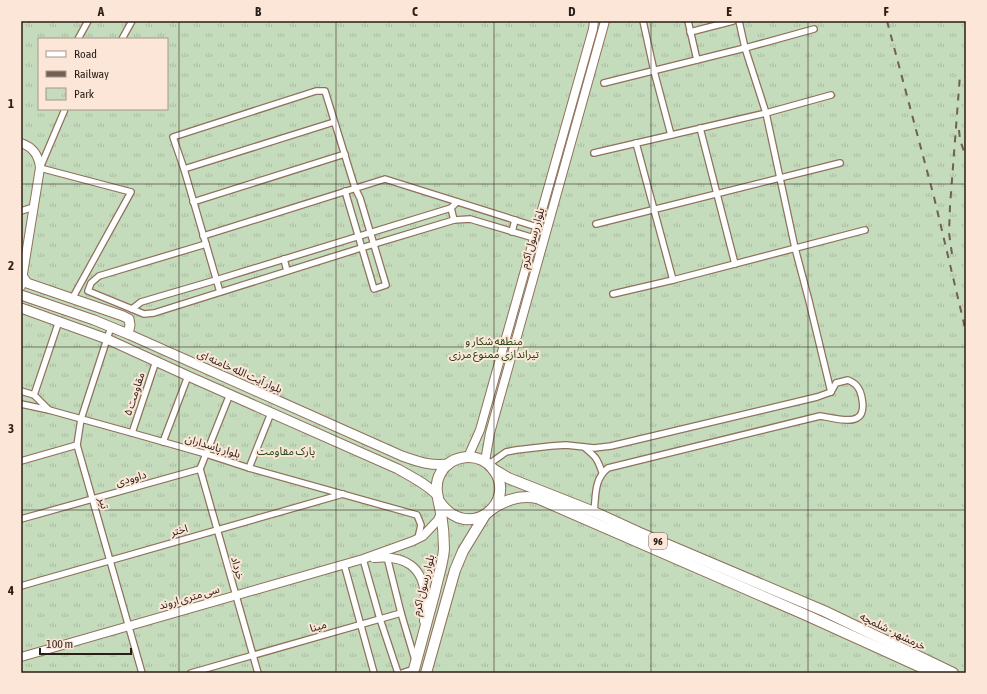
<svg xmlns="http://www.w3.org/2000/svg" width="987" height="694" font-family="'Asap Condensed','Noto Sans Arabic',sans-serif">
<defs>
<pattern id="park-tufts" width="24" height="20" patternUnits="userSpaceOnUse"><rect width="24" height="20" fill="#c4dbbc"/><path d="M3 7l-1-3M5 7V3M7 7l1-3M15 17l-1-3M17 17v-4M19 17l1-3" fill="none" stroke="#a9bca1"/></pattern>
</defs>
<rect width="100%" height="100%" fill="#fbe6d8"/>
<path fill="url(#park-tufts)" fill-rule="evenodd" d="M21,21H966V673H21ZM39,39H167V109H39Z"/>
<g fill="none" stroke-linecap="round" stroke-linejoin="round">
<g stroke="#90715d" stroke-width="8">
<g id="street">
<polyline points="643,21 654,71 671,135"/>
<polyline points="688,21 697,60"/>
<polyline points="739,21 745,48 766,113 795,248 809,301 831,392"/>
<polyline points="690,32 733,21"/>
<polyline points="78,39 88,21"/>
<polyline points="122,39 132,21"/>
<polyline points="604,83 745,48 814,29"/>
<polyline points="65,109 40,168 131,192 72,299"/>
<polyline points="700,128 735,264"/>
<polyline points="636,143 673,280"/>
<polyline points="594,153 766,113 831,95"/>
<polyline points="184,169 334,122"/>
<polyline points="193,202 345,154"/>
<polyline points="457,202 451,208 216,280 141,302 132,309 144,314 154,313 361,248 454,220 470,219 534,238"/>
<polyline points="451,208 454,220"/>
<polyline points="21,211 34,207"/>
<polyline points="596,224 840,163"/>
<polyline points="512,232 515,220"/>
<polyline points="203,236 385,179 537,227"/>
<polyline points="284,259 287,271"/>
<polyline points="220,292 184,169 173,137 316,91 325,91 355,188 360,198 386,285 374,289 345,191"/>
<polyline points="613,294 673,280 865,230"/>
<polyline points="132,309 88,291 91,283 99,276 206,244"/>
<polyline points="111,327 107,339 81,419 77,445 142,673"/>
<polyline points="21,391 34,395 49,410"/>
<polyline points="34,395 59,321"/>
<polyline points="21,404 49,410 132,433 206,454 249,468 417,515 421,525 418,538"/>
<polyline points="132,433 156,361"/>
<polyline points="163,442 188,376"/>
<path d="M584,447C596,457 597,458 602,472"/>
<polyline points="21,461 77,445"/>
<path d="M489,464L499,457L506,452L516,450L551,446L566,445L594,448L611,446L817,397L831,392L836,383L848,380C850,381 854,383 856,385C862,391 867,413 857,418C849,423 829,417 820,416L608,468C594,479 596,495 594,512"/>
<polyline points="249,468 271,413"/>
<polyline points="200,469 258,673"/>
<polyline points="200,469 230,394"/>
<polyline points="21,519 200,469"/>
<polyline points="387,557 401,613"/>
<polyline points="363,559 380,619 398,673"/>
<polyline points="344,564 374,673"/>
<polyline points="21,586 343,494"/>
<polyline points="191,673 401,613 415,660"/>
<polyline points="402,673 414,669"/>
</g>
</g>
<g stroke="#90715d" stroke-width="10">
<g id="secondary">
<path d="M21,143C33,147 39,156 40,168L21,286"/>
<polyline points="468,457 480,430 593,29 594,21"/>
<polyline points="485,461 490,433 605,21"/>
<path d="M374,558C404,555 424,566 425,598C426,606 424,613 424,621"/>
<polyline points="21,657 363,559 413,541 423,536 438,520 441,513"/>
</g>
</g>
<g stroke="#90715d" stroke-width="11">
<g id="primary">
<polyline points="23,277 27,283 123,316 129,319 130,325 128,334"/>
<path d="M21,295L94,320L128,334L402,456C419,462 430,466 449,464"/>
<path d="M21,308L107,339L188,376L398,469C412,477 427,484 438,496"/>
</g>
</g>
<g stroke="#90715d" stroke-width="12">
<g id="highway">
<polyline points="493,469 508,478 594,512 640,533 824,611 953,673"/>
<path d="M492,509C505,500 521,495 537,498L806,615L934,673"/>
<path d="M413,673C420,646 428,618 435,591C438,577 443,563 444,549C444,537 443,525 441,513C439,500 433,487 440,474C450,454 479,451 493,469C519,502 468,544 439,501"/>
<polyline points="426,673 455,570 463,551 485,515"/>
</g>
</g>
<use href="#street" stroke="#fff" stroke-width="5.5"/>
<use href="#secondary" stroke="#fff" stroke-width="8"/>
<use href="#primary" stroke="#fff" stroke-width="9"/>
<use href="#highway" stroke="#fff" stroke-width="10"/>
<g stroke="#706056" stroke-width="2" stroke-dasharray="7 7" stroke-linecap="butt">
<polyline points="887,21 934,197 966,332"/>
<polyline points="959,130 960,140 966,157"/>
<polyline points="952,254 949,233 950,206 960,75"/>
</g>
</g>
<path fill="none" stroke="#2b1e16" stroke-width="1" stroke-opacity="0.55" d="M179,21V673M336,21V673M494,21V673M651,21V673M808,21V673M21,184H966M21,347H966M21,510H966"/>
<g text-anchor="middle" stroke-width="4" stroke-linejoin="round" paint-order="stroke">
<rect fill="#fbe6d8" stroke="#695a50" stroke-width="1" x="649" y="533" width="18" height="16" rx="3"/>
<g font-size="10" font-weight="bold" fill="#2b1e16">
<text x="658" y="545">96</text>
</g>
<g font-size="11" fill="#2b1e16" stroke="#fbe6d8">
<text transform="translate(532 238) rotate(-74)" y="4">بلوار رسول اکرم</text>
<text transform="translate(240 371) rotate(24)" y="4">بلوار آیت الله خامنه ای</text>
<text transform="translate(134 394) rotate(-72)" y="4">مقاومت ۵</text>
<text transform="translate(213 446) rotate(17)" y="4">بلوار پاسداران</text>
<text transform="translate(131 478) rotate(-16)" y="4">داوودی</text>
<text transform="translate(104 503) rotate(74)" y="4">تیر</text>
<text transform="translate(179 530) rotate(-16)" y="4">اختر</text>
<text transform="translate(238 568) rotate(74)" y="4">خرداد</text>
<text transform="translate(423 585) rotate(-76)" y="4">بلوار رسول اکرم</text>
<text transform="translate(189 597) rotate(-16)" y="4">سی متری اروند</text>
<text transform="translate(318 626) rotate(-16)" y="4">مینا</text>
<text transform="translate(893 631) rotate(26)" y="4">خرمشهر - شلمچه</text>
</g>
<g font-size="11" fill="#214414" stroke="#fbe6d8">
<text x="494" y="345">منطقه شکار و<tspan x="494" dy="13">تیراندازی ممنوع مرزی</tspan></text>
<text x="286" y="455">پارک مقاومت</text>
</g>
</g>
<rect width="987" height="694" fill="none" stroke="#fbe6d8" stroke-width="44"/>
<rect x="38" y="38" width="130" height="72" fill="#fbe6d8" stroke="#a8968a"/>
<rect x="46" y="51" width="20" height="6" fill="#ffffff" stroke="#a8968a"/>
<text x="74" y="58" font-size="12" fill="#2b1e16">Road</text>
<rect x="46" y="71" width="20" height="6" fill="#706056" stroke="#a8968a"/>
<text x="74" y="78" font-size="12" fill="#2b1e16">Railway</text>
<rect x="46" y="88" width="20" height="12" fill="url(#park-tufts)" stroke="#a8968a"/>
<text x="74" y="98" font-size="12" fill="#2b1e16">Park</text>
<path d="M40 648v6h91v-6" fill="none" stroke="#2b1e16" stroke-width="2"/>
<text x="46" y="648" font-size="12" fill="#2b1e16" stroke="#fbe6d8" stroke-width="3" paint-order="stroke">100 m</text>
<rect x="22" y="22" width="943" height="650" fill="none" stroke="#2b1e16" stroke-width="1.5"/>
<g font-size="13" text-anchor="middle" font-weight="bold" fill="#2b1e16">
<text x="101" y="16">A</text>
<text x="258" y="16">B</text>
<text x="415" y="16">C</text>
<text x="572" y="16">D</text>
<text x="729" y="16">E</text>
<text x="886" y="16">F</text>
<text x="11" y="108">1</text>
<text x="11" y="270">2</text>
<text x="11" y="433">3</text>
<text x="11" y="595">4</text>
</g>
</svg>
